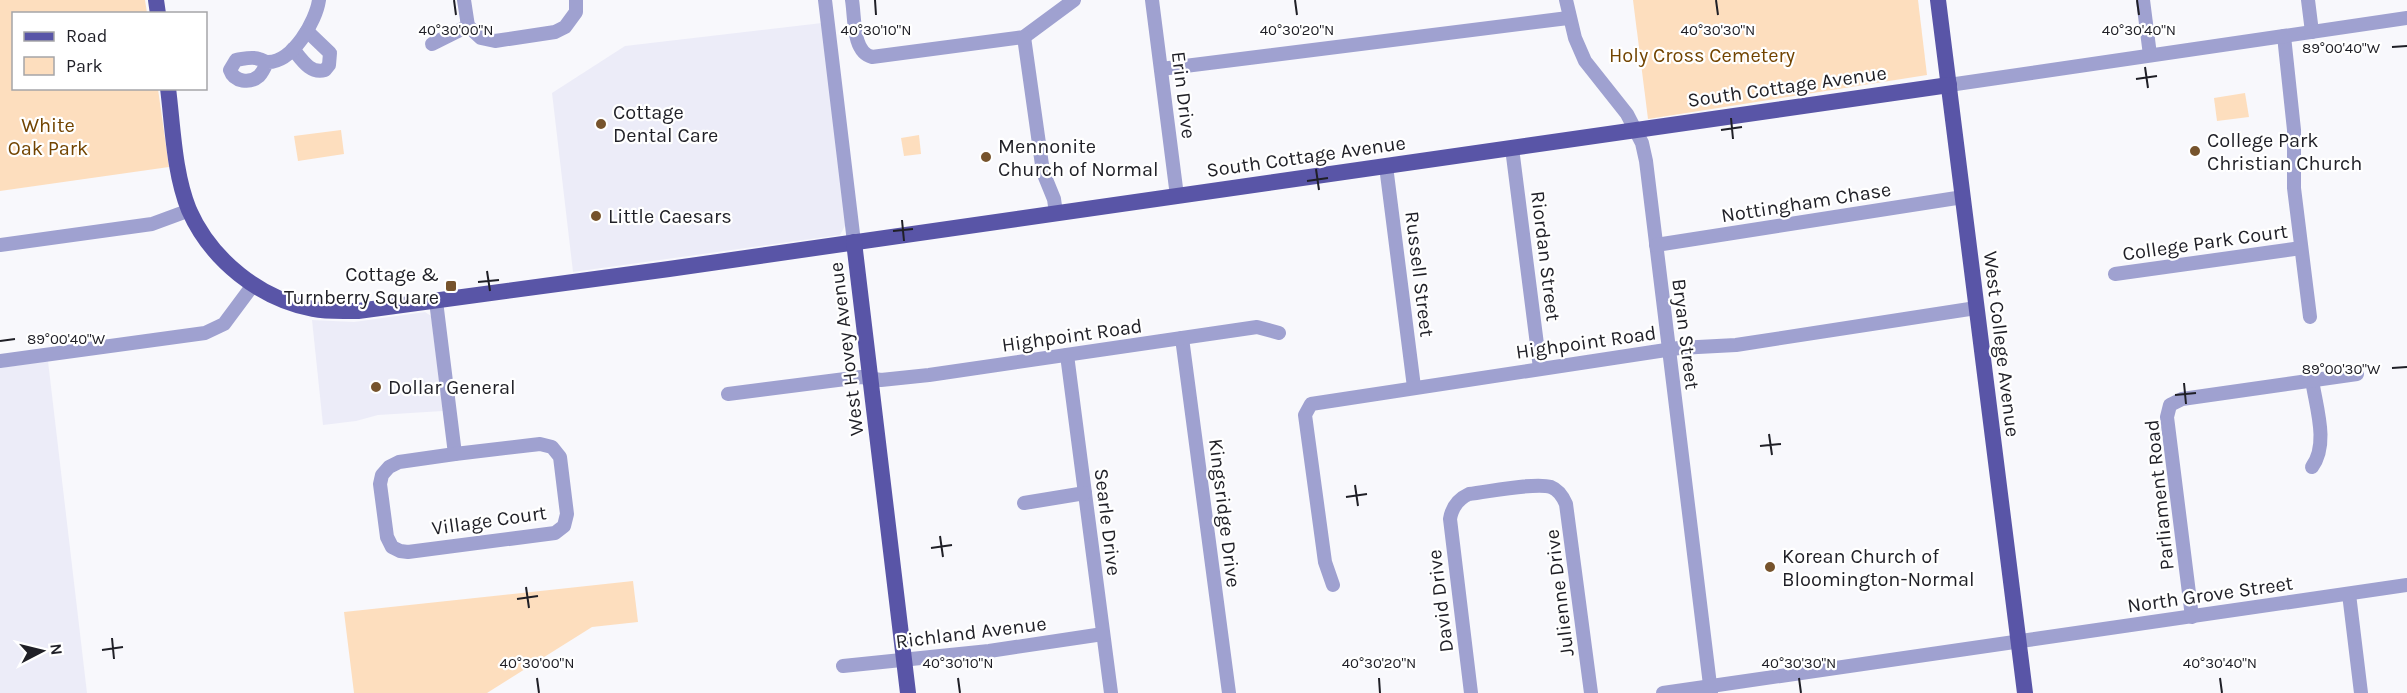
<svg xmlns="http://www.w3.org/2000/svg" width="2407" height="693" font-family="Karla,sans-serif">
<rect width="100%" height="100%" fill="#f8f8fc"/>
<g fill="#ececf8">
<polygon points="822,23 846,224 840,235 573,272 552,93 625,46"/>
<polygon points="425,312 431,316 443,411 378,415 356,421 323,425 312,320 354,322"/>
<polygon points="48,361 87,693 0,693 0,368"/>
</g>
<g fill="#fddebe">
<polygon points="0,0 145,0 147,13 14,14 14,88 158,89 169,167 0,191"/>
<polygon points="1633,0 1918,0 1927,75 1648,119"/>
<polygon points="2245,93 2249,117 2217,121 2214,98"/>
<polygon points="341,130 344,154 298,161 294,136"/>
<polygon points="919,135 921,154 904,156 901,138"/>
<polygon points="633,581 638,622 592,627 487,693 354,693 344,612"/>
</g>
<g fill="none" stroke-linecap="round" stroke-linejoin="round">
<g stroke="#9fa1d0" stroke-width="14">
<polyline points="464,0 468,26 481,38 495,41 555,32 565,27 576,12 576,0"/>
<polyline points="825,0 854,242"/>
<path d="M852,0C855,17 852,52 872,57L1024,37L1074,0"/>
<polyline points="1152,0 1177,196"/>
<polyline points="1566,0 1575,38 1585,61 1627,114 1642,143 1646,161 1711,693"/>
<polyline points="2143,0 2150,55"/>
<polyline points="2308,0 2312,32"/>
<polyline points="2284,36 2294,130 2294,188 2310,317"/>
<polyline points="1024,37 1043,172 1054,199 1056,213"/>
<polyline points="432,44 468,26"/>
<path d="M293,49C302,60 310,74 325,70L329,65L330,53L307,31"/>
<path d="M267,62C265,67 263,72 259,76C250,84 234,82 230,70L236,60C244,59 252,56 259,59C263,60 264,62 268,62C293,62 316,21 319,0"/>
<polyline points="1161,69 1568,18"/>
<polyline points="1949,85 2407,18"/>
<polyline points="1512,148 1540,368"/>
<polyline points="1386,166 1414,387"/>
<polyline points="0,245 152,224 190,210"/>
<polyline points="1656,245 1963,197"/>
<polyline points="2115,274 2301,248"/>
<polyline points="436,301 455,454"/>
<polyline points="1182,338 1229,693"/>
<polyline points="1067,355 1111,693"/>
<polyline points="0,361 205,333 224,324 253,285"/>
<path d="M2312,380C2316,407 2329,444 2312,467"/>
<polyline points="728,394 861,377 881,380 929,375 1257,327 1279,333"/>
<polygon points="540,444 552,447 560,457 567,514 564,526 555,533 408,552 400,551 392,547 387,537 380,484 382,475 389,467 399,462 455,454"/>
<polyline points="1024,503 1085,493"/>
<polyline points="1333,585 1325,562 1305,415 1311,404 1679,348 1736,345 1976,308"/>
<polyline points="2349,594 2361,693"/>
<polyline points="2192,617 2167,417 2170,405 2182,399 2357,374"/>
<polyline points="843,666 989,651 1103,634"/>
<path d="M1471,693L1450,519C1452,507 1458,499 1469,494C1488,492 1535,482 1551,487C1559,490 1563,497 1566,504L1591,693"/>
<polyline points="1663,693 2407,585"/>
</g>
<g stroke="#5955a7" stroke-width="16">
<polyline points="156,0 158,14"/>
<polyline points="1938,0 2025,693"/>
<path d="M168,88C173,128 174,173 189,210C211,260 260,299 313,309C328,312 343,311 358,311L669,269L1949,85"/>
<polyline points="854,242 908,693"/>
</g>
</g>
<path fill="none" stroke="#1f1f26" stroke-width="2" d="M454,0L456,15M875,0L876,15M1295,0L1297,15M1716,0L1718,15M2137,0L2139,15M2392,47L2407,46M2145,67L2148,88M2136,79L2157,76M1731,118L1733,139M1721,130L1742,127M1316,169L1319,190M1307,181L1328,178M902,220L904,241M893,231L913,229M487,271L490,291M478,282L499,280M0,341L15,339M2392,368L2407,367M2184,383L2186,404M2175,395L2196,393M1769,434L1772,455M1760,446L1781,444M1355,485L1358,506M1346,497L1367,494M940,536L943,557M931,548L952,545M526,587L529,608M517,599L538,596M112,638L114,659M102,650L123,647M537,678L539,693M958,678L960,693M1379,678L1380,693M1799,678L1801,693M2220,678L2222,693"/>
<g fill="#76532c" stroke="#fff" stroke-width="2">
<circle cx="601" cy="124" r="6"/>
<circle cx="2195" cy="151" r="6"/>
<circle cx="986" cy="157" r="6"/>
<circle cx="596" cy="216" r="6"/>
<rect x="445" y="280" width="12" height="12" rx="3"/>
<circle cx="376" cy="387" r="6"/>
<circle cx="1770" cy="567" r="6"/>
</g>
<g text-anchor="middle" stroke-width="4.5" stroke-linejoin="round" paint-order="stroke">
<g font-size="20" fill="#724400" stroke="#fff">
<text x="1702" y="62">Holy Cross Cemetery</text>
<text x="48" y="132">White<tspan x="48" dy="23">Oak Park</tspan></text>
</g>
<g font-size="20" fill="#1f1f26" stroke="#fff">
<text transform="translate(1787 86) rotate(-8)" y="7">South Cottage Avenue</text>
<text transform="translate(1184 95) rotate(83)" y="7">Erin Drive</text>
<text transform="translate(1306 156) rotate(-8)" y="7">South Cottage Avenue</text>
<text transform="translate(1806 202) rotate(-9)" y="7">Nottingham Chase</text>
<text transform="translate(2205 242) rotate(-8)" y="7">College Park Court</text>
<text transform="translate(1546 256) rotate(83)" y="7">Riordan Street</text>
<text transform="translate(1420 274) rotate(83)" y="7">Russell Street</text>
<text transform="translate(1686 334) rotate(83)" y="7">Bryan Street</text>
<text transform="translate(1072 335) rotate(-8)" y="7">Highpoint Road</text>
<text transform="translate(1586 342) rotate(-8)" y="7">Highpoint Road</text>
<text transform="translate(2002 344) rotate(83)" y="7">West College Avenue</text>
<text transform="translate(846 349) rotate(-97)" y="7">West Hovey Avenue</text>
<text transform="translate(2159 495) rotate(-96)" y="7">Parliament Road</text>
<text transform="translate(1225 513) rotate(83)" y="7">Kingsridge Drive</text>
<text transform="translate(489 520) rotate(-8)" y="7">Village Court</text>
<text transform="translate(1108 522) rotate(83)" y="7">Searle Drive</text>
<text transform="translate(1559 593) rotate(-97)" y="7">Julienne Drive</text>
<text transform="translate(2210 594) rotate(-8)" y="7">North Grove Street</text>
<text transform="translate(1440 601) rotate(-97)" y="7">David Drive</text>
<text transform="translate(971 632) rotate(-7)" y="7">Richland Avenue</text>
</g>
<g font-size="20" fill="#1f1f26" stroke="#fff" text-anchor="start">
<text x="613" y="119">Cottage<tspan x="613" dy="23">Dental Care</tspan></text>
<text x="2207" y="147">College Park<tspan x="2207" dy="23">Christian Church</tspan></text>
<text x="998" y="153">Mennonite<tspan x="998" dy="23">Church of Normal</tspan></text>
<text x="608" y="223">Little Caesars</text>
<text x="439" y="281" text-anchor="end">Cottage &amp;<tspan x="439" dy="23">Turnberry Square</tspan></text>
<text x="388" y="394">Dollar General</text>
<text x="1782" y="563">Korean Church of<tspan x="1782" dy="23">Bloomington-Normal</tspan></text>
</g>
</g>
<g font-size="15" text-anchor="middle" fill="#1f1f26" stroke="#fff" stroke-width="4.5" stroke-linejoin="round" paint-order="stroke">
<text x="456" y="35">40°30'00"N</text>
<text x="876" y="35">40°30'10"N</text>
<text x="1297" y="35">40°30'20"N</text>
<text x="1718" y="35">40°30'30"N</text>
<text x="2139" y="35">40°30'40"N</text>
<text x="2341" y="53">89°00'40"W</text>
<text x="66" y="344">89°00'40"W</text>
<text x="2341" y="374">89°00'30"W</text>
<text x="537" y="668">40°30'00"N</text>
<text x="958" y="668">40°30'10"N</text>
<text x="1379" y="668">40°30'20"N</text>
<text x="1799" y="668">40°30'30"N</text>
<text x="2220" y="668">40°30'40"N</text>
</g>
<rect x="12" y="12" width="195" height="78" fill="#ffffff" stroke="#a5a5a8" stroke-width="1.5"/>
<rect x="24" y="32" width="30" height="9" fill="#5955a7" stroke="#a5a5a8" stroke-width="1.5"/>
<text x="66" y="42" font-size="18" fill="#1f1f26">Road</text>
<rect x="24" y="57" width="30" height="18" fill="#fddebe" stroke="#a5a5a8" stroke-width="1.5"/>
<text x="66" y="72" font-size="18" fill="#1f1f26">Park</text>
<g transform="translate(42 651) rotate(83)" stroke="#ffffff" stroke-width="4.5" paint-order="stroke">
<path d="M0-4.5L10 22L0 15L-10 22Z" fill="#1f1f26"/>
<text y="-9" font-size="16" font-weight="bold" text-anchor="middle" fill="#1f1f26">N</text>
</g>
</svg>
